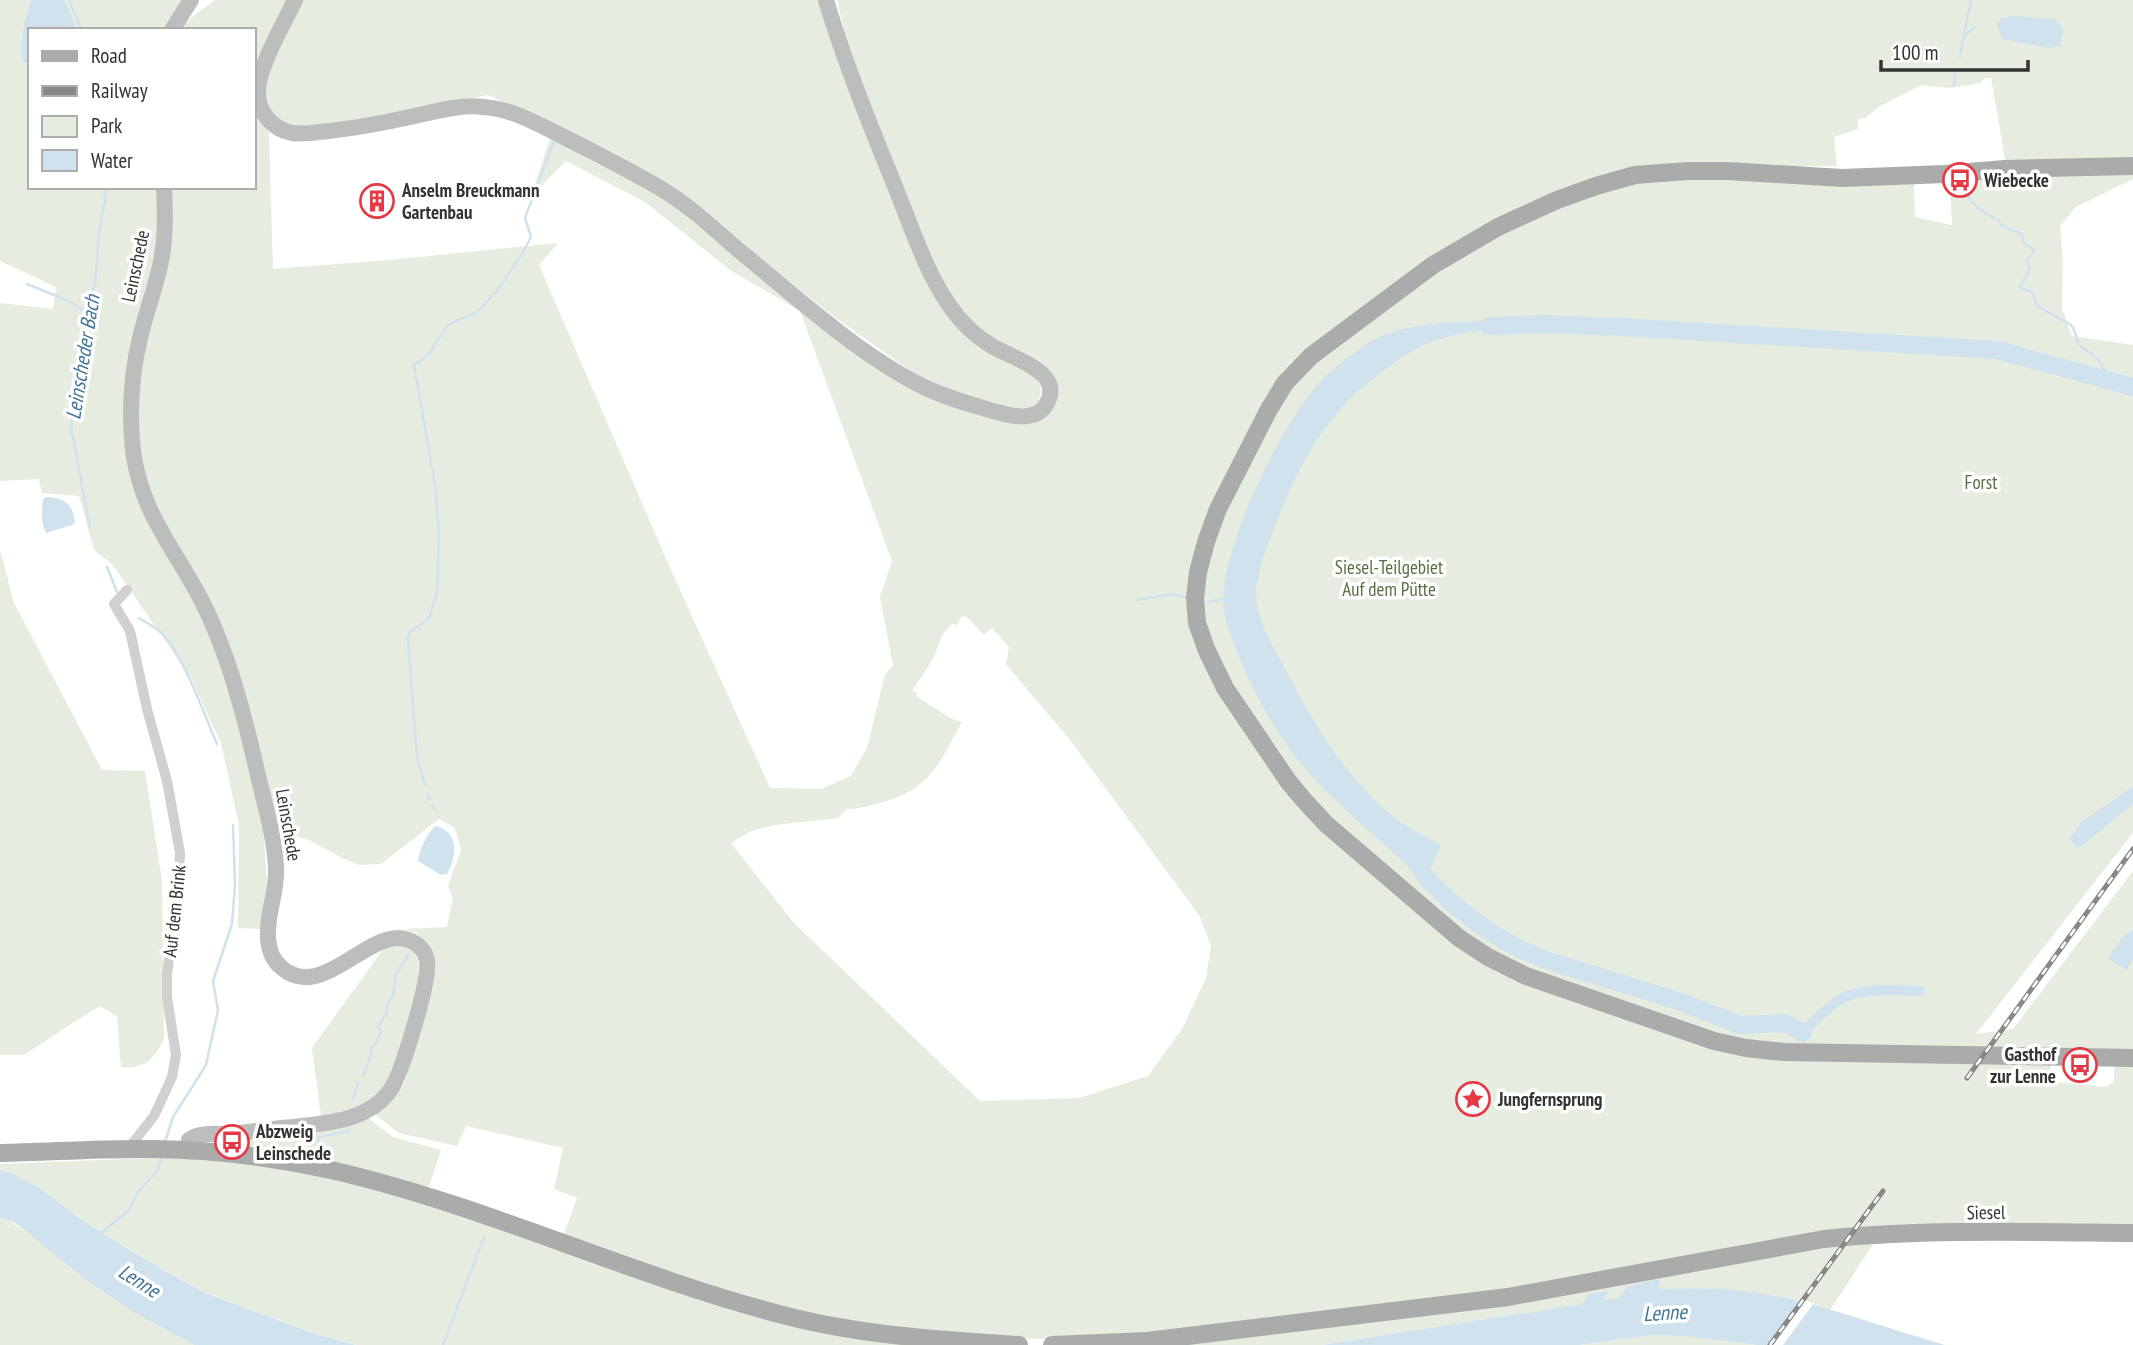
<svg xmlns="http://www.w3.org/2000/svg" width="2133" height="1345" font-family="'PT Sans Narrow',sans-serif">
<rect width="100%" height="100%" fill="#fff"/>
<g fill="#e6ecdf" fill-rule="evenodd">
<path d="M0,0H188L169,30H30V187H254V109L269,132L273,269L390,260L558,243L539,265L670,568L770,788L821,789L851,776L867,748L885,674L893,666L880,597L892,561L800,311L730,270L645,202L566,161L531,196L551,136L662,196L800,311L921,391L1030,420L1055,390L977,329L942,284L856,79L837,0H2133V161L2006,164L1991,78H1985L1980,83L1949,88L1921,85L1879,107L1865,118L1858,119V129L1834,137L1837,166H1728L1636,170L1524,220L1636,180L1688,175L1914,184L1915,217L1952,225L1950,179L2133,172V179L2076,207L2060,226L2063,261L2062,309L2072,336L2133,345V833L1976,1034L2013,1029L2133,871V930L2124,935L2125,970L2133,960V1229L1874,1243L1830,1310L1945,1345H1785L1753,1292L1703,1288L1656,1289L1662,1280L1627,1286L1618,1298L1603,1300L1607,1291L1590,1293L1583,1304L1322,1345H1180L1092,1339H1025L912,1332L782,1310L563,1237L577,1198L554,1189L563,1148L466,1126L457,1146L399,1133L374,1114L389,1101L404,1084L416,1044L429,954L417,933L404,929L447,927L453,898L448,886L461,850L455,828L439,819L381,864L359,865L342,858L309,840L276,829L233,682L263,827L267,880L263,929L238,928L239,825L221,743L191,678L112,564L94,550L79,496L42,493L39,479L0,481V303L53,309L56,287L0,261ZM966,616L984,635L992,628L1009,647L1006,664L1070,740L1199,915L1211,946L1206,978L1182,1029L1148,1076L1079,1098L980,1101L793,922L731,843L751,831L775,825L838,818L847,809C858,809 868,806 879,803C930,791 939,763 962,722L952,719L917,697L916,692L912,691L933,659L942,635L952,624L957,625L961,617ZM2051,1057L2115,1058L2114,1081L2107,1087L2050,1082Z"/>
<polygon points="215,0 290,0 254,84 254,30 181,30 184,23"/>
<polygon points="301,0 819,0 922,272 935,297 951,320 1033,374 1041,387 1039,401 1032,407 1023,410 983,403 922,379 833,316 672,188 595,146 493,97 487,95 403,114 303,129 285,125 275,118 264,95 266,73"/>
<path d="M0,550L14,603L102,770L145,771L162,880L164,1040C152,1060 146,1069 121,1067L117,1016L99,1006L24,1055H0Z"/>
<polygon points="393,940 406,940 418,959 419,990 405,1035 384,1087 366,1104 349,1111 321,1116 312,1048 382,951"/>
<polygon points="368,1118 393,1137 441,1150 427,1192 214,1145 212,1139"/>
<polygon points="178,1157 278,1165 415,1198 778,1320 944,1345 356,1345 318,1335 205,1293 163,1270 102,1233 11,1173 0,1170 0,1164"/>
<path d="M0,1218C34,1230 59,1260 87,1281C121,1306 158,1325 194,1345H0Z"/>
<polygon points="1652,1335 1682,1336 1757,1345 1579,1345"/>
</g>
<g fill="#cfe2ee">
<path d="M31,0H64L77,30H30V63H23C20,41 24,21 31,0Z"/>
<polygon points="2011,16 2056,19 2063,31 2060,46 2049,48 2002,39 1997,23 2002,18"/>
<path d="M1511,322L1509,327C1483,330 1456,333 1431,342C1414,348 1400,358 1386,369C1329,410 1305,452 1279,516C1270,538 1252,579 1257,603C1260,624 1271,643 1281,661C1308,714 1339,768 1383,808C1400,824 1421,834 1441,845L1430,870V878L1426,882C1386,845 1338,807 1303,766C1273,732 1236,660 1225,617C1212,561 1282,422 1321,381C1334,367 1354,352 1370,342C1408,320 1468,321 1511,322Z"/>
<path d="M47,497C65,498 72,503 75,522L72,525L46,533C40,522 42,511 43,499Z"/>
<polygon points="2133,787 2133,804 2083,845 2076,847 2070,839 2081,822"/>
<path d="M435,826C460,832 457,856 447,874L441,875L418,861C420,848 426,836 435,826Z"/>
<polygon points="2133,930 2133,960 2126,970 2108,958 2124,935"/>
<polygon points="0,1170 11,1173 40,1188 76,1216 102,1233 163,1270 205,1293 318,1335 356,1345 194,1345 130,1310 87,1281 17,1224 0,1218"/>
<path d="M1662,1279L1657,1289C1688,1288 1721,1287 1753,1292C1818,1302 1881,1327 1944,1345H1757L1682,1336L1652,1335L1579,1345H1322L1582,1304L1589,1293L1608,1291L1604,1300L1618,1298L1627,1286Z"/>
</g>
<polygon fill="#fff" points="1802,1300 1814,1303 1783,1345 1768,1345"/>
<g fill="none" stroke-linecap="round" stroke-linejoin="round">
<g stroke="#cfe2ee" stroke-width="2.5">
<polyline points="69,0 82,30"/>
<polyline points="1964,36 1975,27"/>
<polyline points="1960,56 1971,0"/>
<polyline points="1954,86 1955,70"/>
<path d="M1965,183C1966,203 1982,212 1999,221L2001,225L2022,234L2024,244L2033,249L2034,252L2027,261L2030,268L2020,288L2032,292L2037,306L2071,325C2076,331 2075,336 2078,342C2081,349 2087,350 2092,354C2099,359 2103,367 2107,374L2103,379"/>
<polyline points="27,284 69,301 87,312"/>
<polyline points="90,527 71,427 86,329 88,300 95,284 99,232 105,201 105,187"/>
<polyline points="107,567 117,592"/>
<polyline points="1137,600 1173,594 1188,598"/>
<polyline points="1209,602 1223,599"/>
<path d="M139,618C145,622 152,625 158,630C182,650 204,714 217,744"/>
<polyline points="425,784 417,758 408,638 410,632 429,618 437,594 439,535 435,485 414,365 428,355 448,325 477,312 497,291 522,254 531,237 525,218 554,141"/>
<polyline points="428,795 430,799"/>
<polyline points="432,805 435,810"/>
<polyline points="363,1076 371,1055 371,1048 376,1044 381,1031 378,1027 387,1012 386,1007 393,995 396,975 408,954"/>
<polyline points="353,1099 358,1083"/>
<polyline points="165,1142 173,1117 206,1065 218,1010 213,981 232,924 235,885 233,825"/>
<polyline points="319,1153 317,1144 319,1137 350,1131"/>
<polyline points="100,1234 129,1210 138,1192 157,1171 162,1155"/>
<polyline points="443,1345 484,1237"/>
</g>
<path stroke="#cfe2ee" stroke-width="10" d="M1800,1035C1812,1024 1824,1010 1838,1001C1860,986 1894,991 1920,991"/>
<g stroke="#cfe2ee" stroke-width="18">
<polyline points="1488,326 1546,324 1622,327 1997,350 2133,387"/>
<polyline points="1415,861 1428,880 1454,905 1487,930 1517,948 1549,961 1678,1001 1740,1025 1785,1023 1803,1033"/>
</g>
<polyline stroke="#d0d0d0" stroke-width="10" points="127,590 114,604 130,631 147,709 167,781 180,853 178,895 167,974 167,997 176,1055 172,1077 154,1116 127,1150"/>
<g stroke="#bdbdbd" stroke-width="16">
<path d="M295,0C284,23 259,66 258,90C257,110 271,129 292,133C304,135 317,132 329,131C356,128 383,123 410,117C434,112 459,104 484,107C512,109 536,123 560,135C594,152 627,169 660,188C687,204 712,227 736,248C794,295 855,352 922,386C944,397 969,404 993,411C1010,416 1037,423 1047,403C1064,371 1011,358 992,346C975,336 960,321 949,305C925,270 912,228 896,189C871,127 845,64 826,0"/>
<polyline points="172,30 191,0"/>
<path d="M164,187C165,212 166,236 161,261C156,287 146,312 140,338C131,375 129,413 133,451C141,509 169,542 196,590C206,608 214,626 221,645C238,689 249,735 259,780C266,808 274,837 276,866C278,891 266,914 268,939C269,950 273,961 282,968C319,1000 362,938 398,938C411,938 425,947 427,961C430,981 402,1072 391,1089C368,1124 317,1124 281,1128C263,1130 245,1133 227,1134C215,1134 199,1132 189,1140L187,1150"/>
</g>
<g stroke="#ababab" stroke-width="18">
<polyline points="2133,166 2005,169 1945,174 1842,178 1727,171 1688,171 1635,175 1596,186 1557,200 1498,227 1433,265 1311,356 1285,383 1268,411 1218,509 1206,542 1198,572 1195,598 1197,623 1207,651 1225,688 1288,781 1302,798 1326,824 1459,938 1488,957 1526,976 1714,1041 1746,1048 1784,1052 2133,1058"/>
<path d="M0,1153C51,1152 102,1148 153,1149C213,1150 273,1157 331,1170C484,1205 627,1274 779,1314C857,1335 938,1340 1019,1345"/>
<path d="M1052,1345L1147,1341L1508,1297L1824,1239C1926,1229 2030,1232 2133,1233"/>
</g>
<g stroke="#888" stroke-width="5">
<g id="rail">
<polyline points="1967,1078 2133,849"/>
<polyline points="1770,1345 1883,1191"/>
</g>
</g>
<use href="#rail" stroke="#fff" stroke-width="2.5" stroke-dasharray="8" stroke-linecap="butt"/>
</g>
<defs>
<g id="bus-ring" transform="scale(1.75)"><circle r="9.5" fill="#fff" stroke="#e63946" stroke-width="1.5"/><path d="M-5-6H5V4H4V6H2V4H-2V6H-4V4H-5ZM-3.5-4V0h7V-4ZM-3.5 1.2v1.5H-2V1.2ZM2 1.2v1.5H3.5V1.2Z" fill="#e63946"/></g>
<g id="building-ring" transform="scale(1.75)"><circle r="9.5" fill="#fff" stroke="#e63946" stroke-width="1.5"/><path d="M-4-6H4V6H1V3H-1V6H-4ZM-2.5-4.3h1.7v1.8h-1.7ZM.8-4.3h1.7v1.8H.8ZM-2.5-1h1.7V.8h-1.7ZM.8-1h1.7V.8H.8Z" fill="#e63946"/></g>
<g id="sight-ring" transform="scale(1.75)"><circle r="9.5" fill="#fff" stroke="#e63946" stroke-width="1.5"/><path d="M0-6L1.8-2.2L6-1.7L2.9 1.2L3.7 5.4L0 3.3L-3.7 5.4L-2.9 1.2L-6-1.7L-1.8-2.2Z" fill="#e63946"/></g>
</defs>
<g fill-rule="evenodd">
<use href="#bus-ring" x="1960" y="180"/>
<use href="#building-ring" x="377" y="201"/>
<use href="#bus-ring" x="2080" y="1065"/>
<use href="#sight-ring" x="1473" y="1099"/>
<use href="#bus-ring" x="232" y="1142"/>
</g>
<g text-anchor="middle" stroke-width="7" stroke-linejoin="round" paint-order="stroke">
<g font-size="19" font-weight="bold" fill="#333" stroke="#fff" text-anchor="start">
<text x="1984" y="187">Wiebecke</text>
<text x="402" y="197">Anselm Breuckmann<tspan x="402" dy="22">Gartenbau</tspan></text>
<text x="2056" y="1061" text-anchor="end">Gasthof<tspan x="2056" dy="22">zur Lenne</tspan></text>
<text x="1498" y="1106">Jungfernsprung</text>
<text x="256" y="1138">Abzweig<tspan x="256" dy="22">Leinschede</tspan></text>
</g>
<g font-size="19" fill="#333" stroke="#fff">
<text transform="translate(135 266) rotate(-78)" y="7">Leinschede</text>
<text transform="translate(289 825) rotate(80)" y="7">Leinschede</text>
<text transform="translate(174 911) rotate(-84)" y="7">Auf dem Brink</text>
<text transform="translate(1986 1212) rotate(-1)" y="7">Siesel</text>
</g>
<g font-size="19" fill="#56703f" stroke="#fff">
<text x="1981" y="489">Forst</text>
<text x="1389" y="574">Siesel-Teilgebiet<tspan x="1389" dy="22">Auf dem Pütte</tspan></text>
</g>
<g font-size="21" font-style="italic" fill="#3f7597" stroke="#fff">
<text transform="translate(83 357) rotate(-81)" y="7">Leinscheder Bach</text>
<text transform="translate(139 1281) rotate(32)" y="7">Lenne</text>
<text transform="translate(1665 1313) rotate(-3)" y="7">Lenne</text>
</g>
</g>
<rect x="28" y="28" width="228" height="161" fill="#ffffff" stroke="#adadad" stroke-width="2"/>
<rect x="42" y="51" width="35" height="10" fill="#ababab" stroke="#adadad" stroke-width="2"/>
<text x="91" y="63" font-size="21" fill="#333333">Road</text>
<rect x="42" y="86" width="35" height="10" fill="#888888" stroke="#adadad" stroke-width="2"/>
<text x="91" y="98" font-size="21" fill="#333333">Railway</text>
<rect x="42" y="116" width="35" height="21" fill="#e6ecdf" stroke="#adadad" stroke-width="2"/>
<text x="91" y="133" font-size="21" fill="#333333">Park</text>
<rect x="42" y="150" width="35" height="21" fill="#cfe2ee" stroke="#adadad" stroke-width="2"/>
<text x="91" y="168" font-size="21" fill="#333333">Water</text>
<path d="M1881 60v10h147v-10" fill="none" stroke="#333333" stroke-width="3.5"/>
<text x="1892" y="60" font-size="21" fill="#333333" stroke="#ffffff" stroke-width="5" paint-order="stroke">100 m</text>
</svg>
